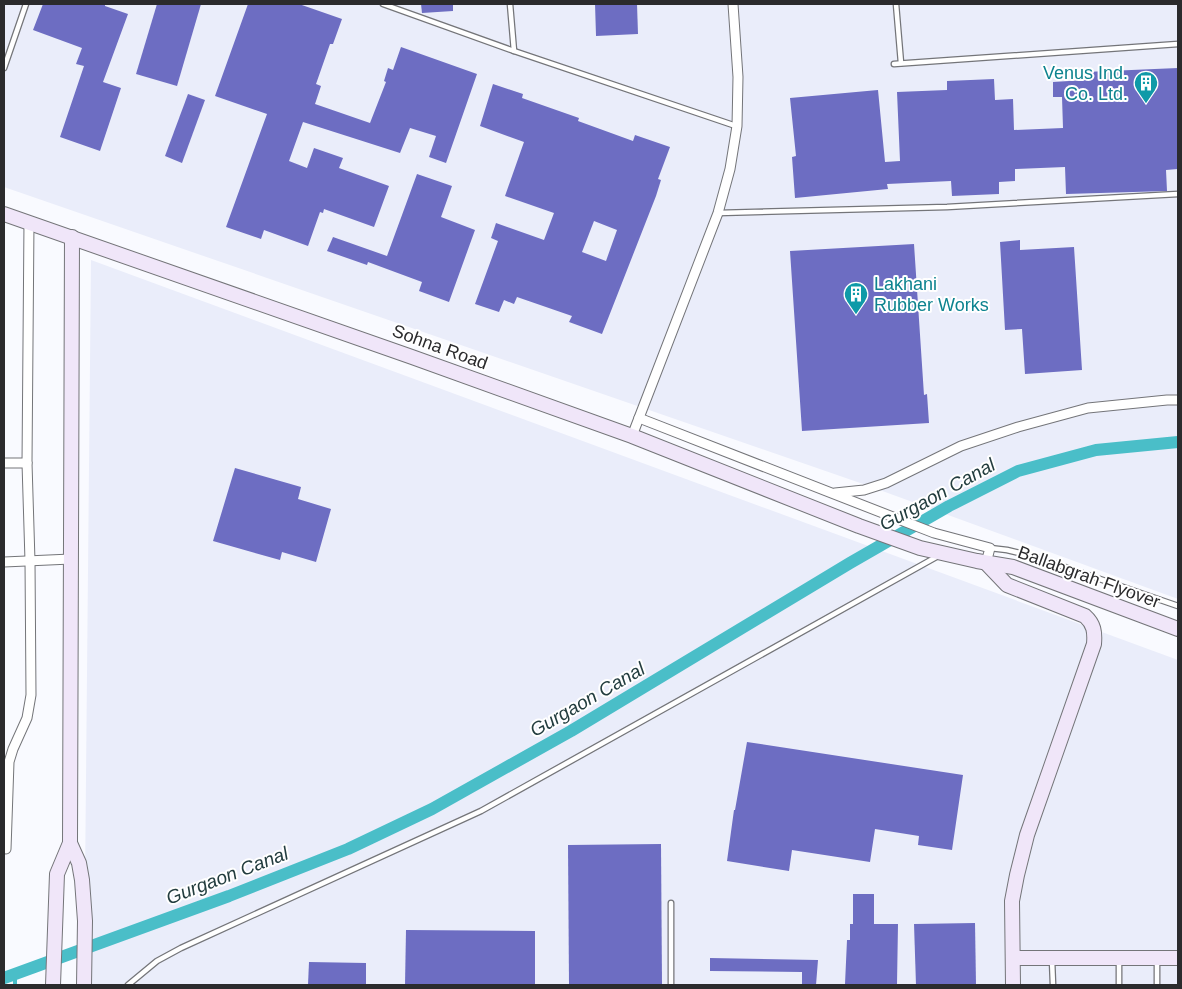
<svg xmlns="http://www.w3.org/2000/svg" width="1182" height="989" font-family="Helvetica,sans-serif">
<rect width="100%" height="100%" fill="#f9faff"/>
<g fill="#eaedfa">
<polygon points="4,4 1178,4 1178,599 866,485 4,187"/>
<polygon points="91,260 1178,660 1178,985 84,985"/>
</g>
<g fill="none" stroke-linecap="round" stroke-linejoin="round">
<polyline stroke="#4abec8" stroke-width="4" points="15,985 15,974"/>
<polyline stroke="#4abec8" stroke-width="12" points="4,978 229,896 348,849 432,809 571,731 850,563 949,506 1018,471 1096,450 1178,442"/>
</g>
<g fill="#6d6dc2" fill-rule="evenodd">
<polygon points="43,4 105,4 105,6 128,14 103,82 121,88 100,151 60,137 84,66 76,64 82,48 33,30"/>
<polygon points="157,4 201,4 177,86 136,74"/>
<polygon points="248,4 299,4 342,19 333,44 330,44 316,84 321,86 315,104 370,123 386,82 384,81 388,68 393,70 401,47 477,74 446,163 429,157 436,136 410,128 400,153 303,122 289,161 307,168 314,148 343,158 339,168 389,186 374,227 324,209 323,213 320,212 308,246 264,230 261,239 226,227 267,114 215,96"/>
<polygon points="421,4 453,4 453,11 422,13"/>
<polygon points="595,4 637,4 638,34 596,36"/>
<polygon points="1178,68 1178,169 1166,170 1167,191 1066,194 1065,167 1015,169 1015,181 999,182 999,194 952,196 951,181 887,184 888,189 795,198 792,157 796,156 790,98 878,90 885,162 900,161 897,92 947,90 947,81 994,79 995,100 1013,99 1014,130 1063,128 1062,97 1053,97 1053,82 1085,80 1085,72"/>
<path d="M493,84L523,94L522,98L579,118L578,121L633,141L635,135L670,147L658,179L661,180L656,196L602,334L569,322L572,316L517,297L514,304L504,300L499,312L475,304L498,241L491,238L496,223L544,240L554,213L505,196L524,142L480,126ZM594,221L617,230L606,261L582,252Z"/>
<polygon points="188,94 205,100 182,163 165,156"/>
<polygon points="417,174 452,186 441,217 475,230 449,302 419,291 422,282 368,262 367,265 327,251 333,237 387,256"/>
<polygon points="1020,240 1020,250 1074,247 1082,370 1025,374 1022,329 1005,330 1000,242"/>
<polygon points="914,244 924,395 927,394 929,423 802,431 790,251"/>
<polygon points="235,468 301,487 298,499 331,509 316,562 282,552 280,560 213,541"/>
<polygon points="747,742 963,775 952,850 918,845 919,836 875,829 870,862 792,850 789,871 727,861 734,810 735,810"/>
<polygon points="661,844 662,985 569,985 568,845"/>
<polygon points="853,894 874,894 874,924 898,924 897,984 845,984 847,940 850,940 850,924 853,924"/>
<polygon points="975,923 976,985 916,985 914,924"/>
<polygon points="406,930 535,931 535,985 405,985"/>
<polygon points="710,958 818,960 816,985 802,985 802,972 710,971"/>
<polygon points="309,962 366,963 366,985 308,985"/>
</g>
<g fill="none" stroke-linecap="round" stroke-linejoin="round">
<g stroke="#747579" stroke-width="7">
<g id="lane">
<polyline points="383,4 514,51 736,126"/>
<polyline points="510,4 514,51"/>
<polyline points="896,4 901,63"/>
<polyline points="894,64 1178,44"/>
<polyline points="4,68 26,4"/>
<polyline points="718,213 947,207 1178,194"/>
<polyline points="990,548 1007,550 1036,557 1178,606"/>
<polyline points="671,903 671,985"/>
<polyline points="1052,960 1053,985"/>
<polyline points="1157,960 1157,985"/>
<polyline points="128,985 157,961 181,948 481,811 938,556"/>
<polyline points="1119,985 1119,959"/>
</g>
</g>
<g stroke="#747579" stroke-width="11">
<g id="street">
<polyline points="639,418 934,533 990,548 986,563"/>
<polyline points="632,436 718,213 730,169 737,126 738,77 733,4"/>
<polyline points="4,463 27,463"/>
<polyline points="835,493 864,490 886,483 961,446 1018,427 1088,408 1167,400 1178,400"/>
<polyline points="4,562 71,559"/>
<polyline points="6,849 9,762 13,749 27,718 31,695 30,561 27,463 29,222"/>
</g>
</g>
<g stroke="#747579" stroke-width="16">
<g id="secondary">
<polyline points="4,214 412,357 632,436 859,526 920,548 977,561 1013,567 1178,629"/>
<path d="M986,563L1007,585L1085,616C1094,624 1095,632 1094,644L1027,835L1017,875L1012,901L1013,985"/>
<polyline points="70,843 79,863 82,880 85,921 84,985"/>
<polyline points="1013,958 1178,958"/>
<polyline points="53,985 57,874 70,843 72,237"/>
</g>
</g>
<use href="#lane" stroke="#fff" stroke-width="4.5"/>
<use href="#street" stroke="#fff" stroke-width="9"/>
<use href="#secondary" stroke="#f0e6f9" stroke-width="14"/>
</g>
<defs>
<g id="building-pin" transform="scale(1.25)"><path d="M0 17L-7.5 6A9.5 9.5 0 1 1 7.5 6Z" fill="#0f9aa8" stroke="#fff"/><path d="M-4-6H4V6H1V3H-1V6H-4ZM-2.5-4.3h1.7v1.8h-1.7ZM.8-4.3h1.7v1.8H.8ZM-2.5-1h1.7V.8h-1.7ZM.8-1h1.7V.8H.8Z" fill="#fff"/></g>
</defs>
<g fill-rule="evenodd">
<use href="#building-pin" x="1146" y="83"/>
<use href="#building-pin" x="856" y="294"/>
</g>
<g text-anchor="middle" stroke-width="4" stroke-linejoin="round" paint-order="stroke">
<g font-size="18" fill="#0d838f" stroke="#fff" text-anchor="end">
<text x="1128" y="79">Venus Ind.<tspan x="1128" dy="21">Co. Ltd.</tspan></text>
<text x="874" y="290" text-anchor="start">Lakhani<tspan x="874" dy="21">Rubber Works</tspan></text>
</g>
<g font-size="18" fill="#2b2b2d" stroke="#fff">
<text transform="translate(440 347) rotate(20)" y="6">Sohna Road</text>
<text transform="translate(1089 577) rotate(20)" y="6">Ballabgrah Flyover</text>
</g>
<g font-size="19" font-style="italic" fill="#233d3f" stroke="#fff">
<text transform="translate(937 494) rotate(-29)" y="7">Gurgaon Canal</text>
<text transform="translate(587 699) rotate(-30)" y="7">Gurgaon Canal</text>
<text transform="translate(227 875) rotate(-21)" y="7">Gurgaon Canal</text>
</g>
</g>
<rect width="1182" height="989" fill="none" stroke="#2b2b2d" stroke-width="10"/>
</svg>
